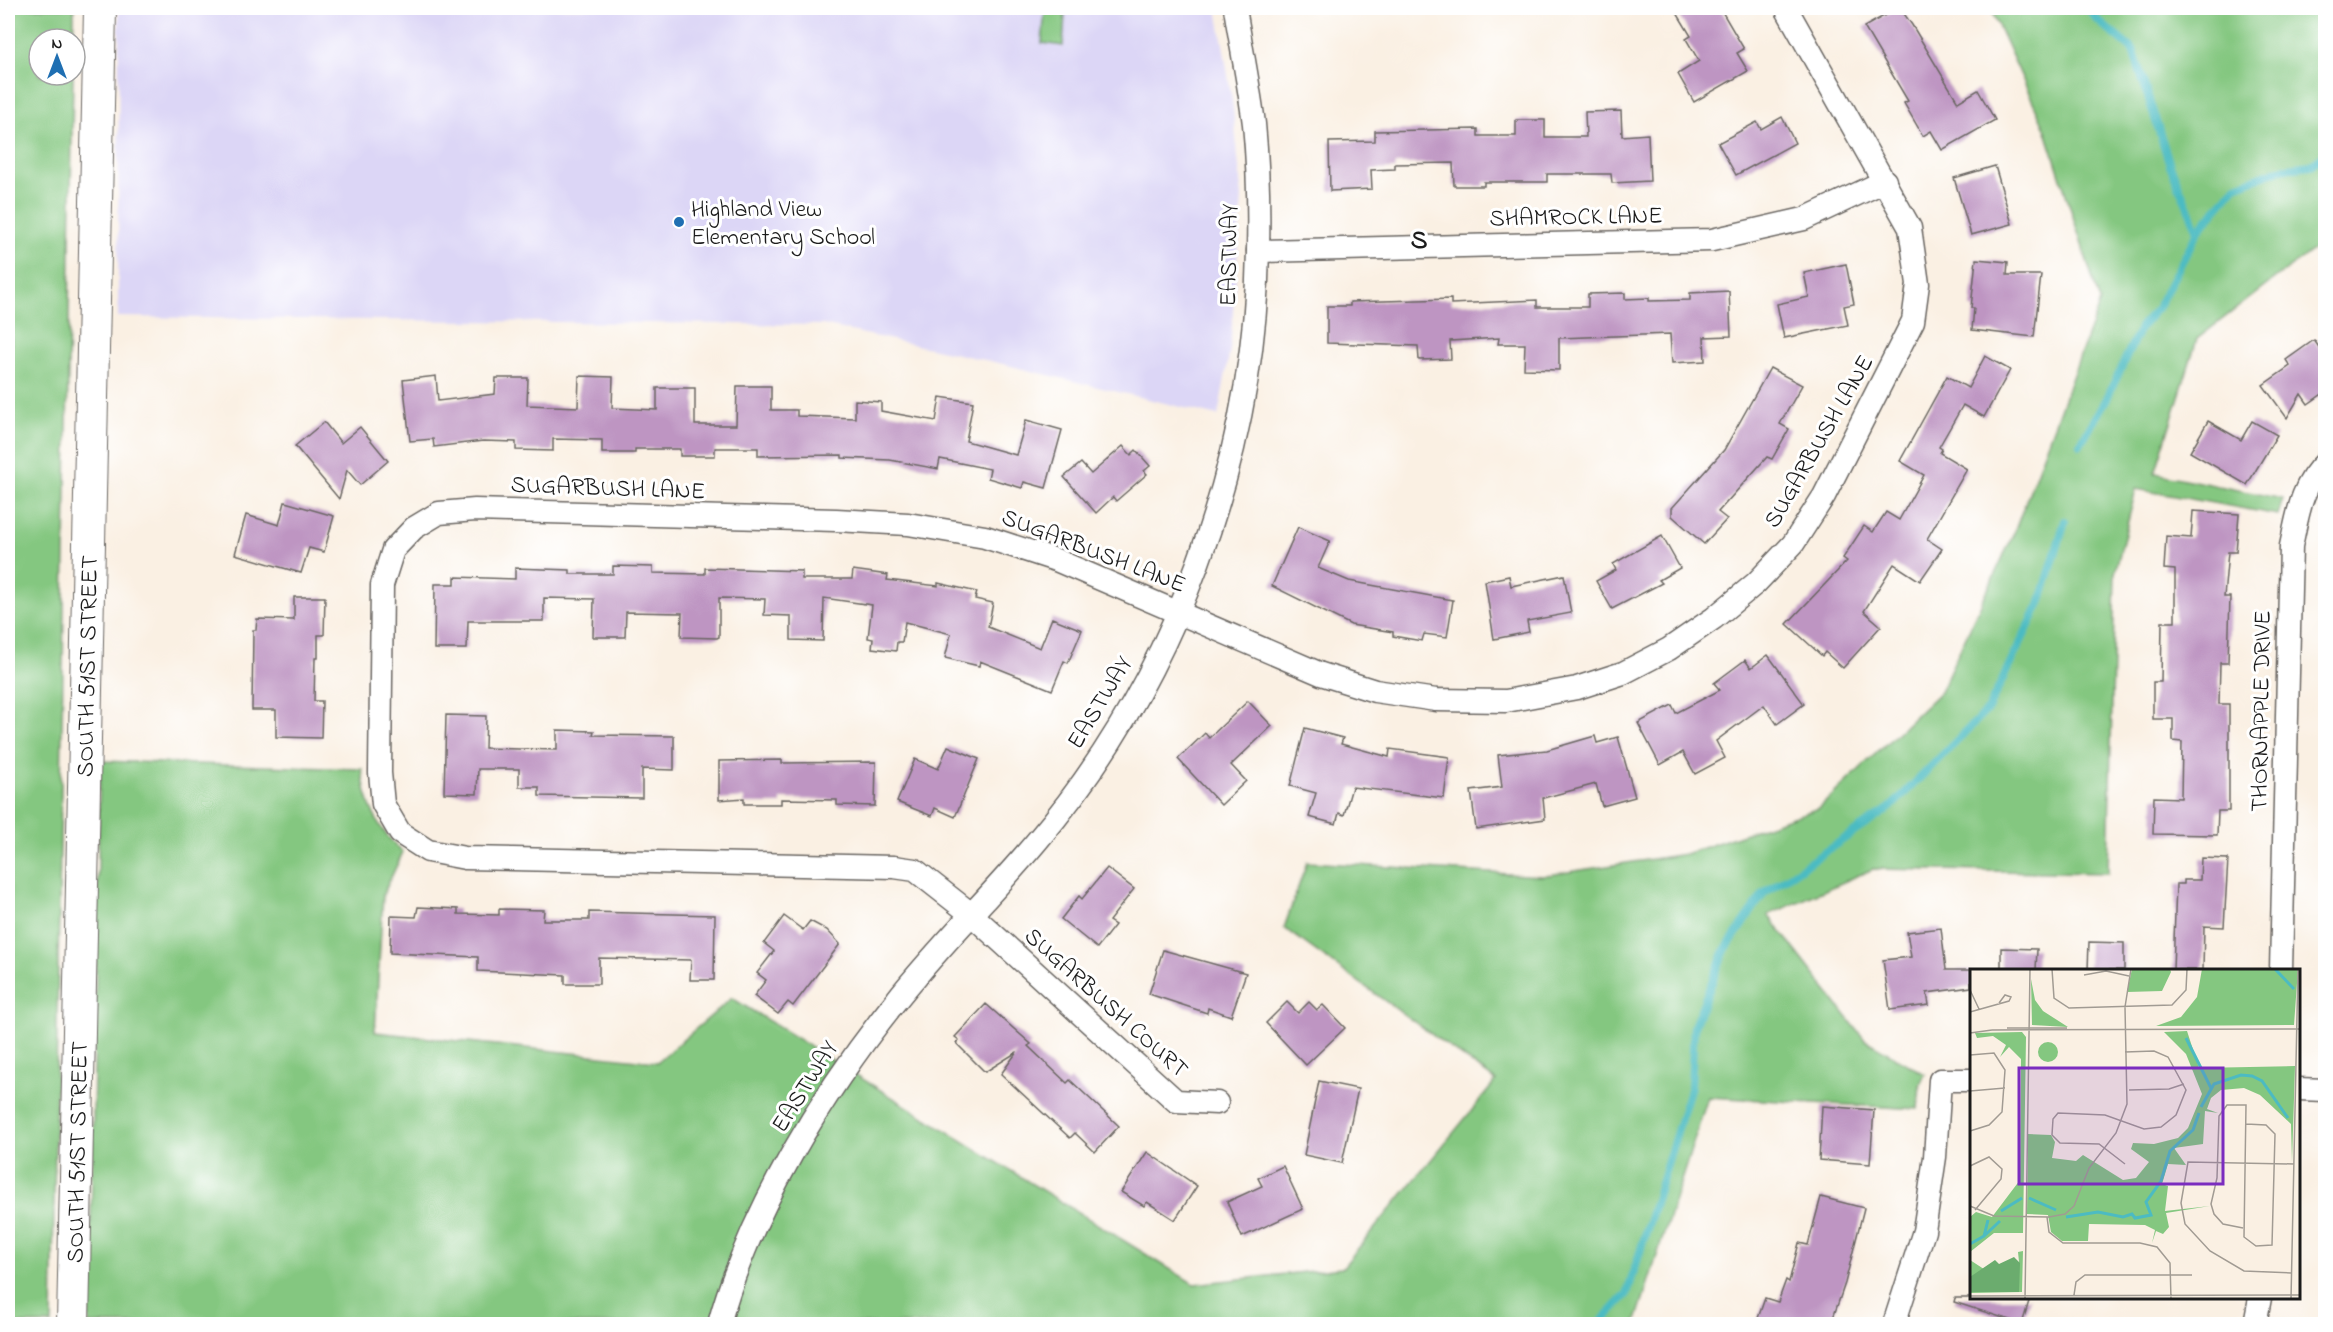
<svg xmlns="http://www.w3.org/2000/svg" width="2333" height="1332" font-family="'Indie Flower',sans-serif">
<rect width="100%" height="100%" fill="#fff"/>
<filter id="ink" filterUnits="userSpaceOnUse"><feTurbulence type="fractalNoise" baseFrequency=".0167" numOctaves="2"/><feDisplacementMap in="SourceGraphic" scale="12" xChannelSelector="R" yChannelSelector="G"/><feConvolveMatrix kernelMatrix="1 2 1 2 8 2 1 2 1" color-interpolation-filters="sRGB"/></filter>
<filter id="wash" filterUnits="userSpaceOnUse"><feTurbulence type="fractalNoise" baseFrequency=".008" numOctaves="4" result="noise"/><feDisplacementMap in="SourceGraphic" scale="24" xChannelSelector="R" yChannelSelector="G"/><feGaussianBlur stdDeviation="1.35" result="paint"/><feColorMatrix in="noise" values="0 0 0 0 0 0 0 0 0 0 0 0 0 0 0 0 0 1.4 0 .05"/><feComposite in="paint" operator="in"/></filter>
<g filter="url(#wash)">
<rect width="100%" height="100%" fill="#faf0e3"/>
<polygon fill="#dcd6f6" points="119,8 1217,8 1232,100 1242,197 1230,350 1218,416 990,361 823,325 118,317"/>
<g fill="#84c780" stroke="#50724e" stroke-width="1.5">
<polygon points="13,8 74,8 74,39 39,39 39,75 73,75 52,1324 8,1324 8,724"/>
<path d="M1990,8H2325V250L2311,251L2197,339L2155,473L2283,499L2278,515L2136,489L2115,573L2108,873L1873,869L1768,915L1865,1040L1925,1074L1920,1085L1918,1109L1708,1097L1635,1324H89L100,761L362,769C365,801 378,831 403,852L383,895L375,1032L657,1062L732,998L1194,1284L1342,1268L1496,1081L1284,928L1307,862L1542,876L1685,854L1819,808L1940,692L2014,533L2100,302L2045,128Z"/>
<polygon points="1045,10 1065,13 1063,46 1042,43"/>
</g>
<g fill="none" stroke-linecap="round" stroke-linejoin="round">
<g stroke="#4cbbc2" stroke-width="8">
<polyline points="2088,8 2097,20 2133,50 2170,165 2198,231"/>
<polyline points="2080,444 2106,400 2140,328 2158,307 2198,231 2236,186 2280,169 2311,165 2326,153"/>
<polyline points="1599,1324 1627,1294 1691,1086 1694,1026 1725,950 1764,893 1890,808 1988,709 2041,601 2065,521"/>
</g>
</g>
<g id="blocks">
<g fill="#be95c2">
<polygon points="1674,8 1720,8 1744,49 1737,53 1748,71 1694,102 1678,74 1699,61 1686,39 1691,36"/>
<polygon points="1898,8 1900,8 1912,25 1958,102 1978,90 1995,120 1942,150 1931,131 1923,136 1904,103 1908,101 1864,27"/>
<polygon points="1621,111 1622,136 1648,134 1650,181 1612,183 1611,174 1547,174 1547,182 1484,182 1484,186 1454,186 1453,163 1395,164 1395,169 1371,170 1372,189 1330,191 1329,142 1375,141 1375,131 1478,129 1478,136 1516,136 1516,120 1545,120 1545,137 1586,137 1585,112"/>
<polygon points="1782,117 1795,143 1736,175 1718,143 1757,122 1761,129"/>
<polygon points="1995,166 2012,224 1971,235 1954,178"/>
<polygon points="1976,259 2008,262 2007,275 2041,275 2034,337 1972,330 1974,308 1971,308"/>
<polygon points="1846,264 1854,304 1844,306 1848,325 1784,338 1777,304 1809,297 1804,273"/>
<polygon points="1729,291 1731,336 1704,337 1705,361 1672,363 1670,334 1559,338 1559,370 1524,369 1525,344 1498,344 1499,338 1450,341 1451,359 1419,360 1418,346 1327,343 1327,306 1350,306 1350,302 1451,299 1451,304 1537,300 1537,307 1588,307 1588,294 1625,293 1625,299 1649,298 1649,301 1690,300 1690,293"/>
<polygon points="2314,340 2325,356 2325,392 2308,404 2301,394 2287,418 2263,385 2290,366 2286,360"/>
<polygon points="1985,356 2010,370 1984,417 1963,405 1939,447 1942,449 1940,453 1967,469 1927,539 1942,549 1920,581 1894,564 1864,611 1881,626 1843,668 1825,652 1822,656 1787,624 1847,561 1843,558 1864,526 1873,532 1886,512 1899,520 1924,475 1900,461 1947,376 1968,388"/>
<polygon points="1770,368 1802,385 1780,424 1789,429 1772,459 1767,457 1718,512 1727,519 1704,544 1672,516 1672,508 1724,450"/>
<polygon points="436,376 438,401 495,394 496,378 528,378 527,405 578,407 579,376 613,377 612,408 657,410 657,388 695,388 695,425 736,425 737,386 771,386 771,410 797,410 797,416 855,418 855,400 881,402 881,411 936,421 940,397 973,402 966,441 1016,455 1026,420 1062,430 1046,488 1024,482 1022,488 988,478 990,469 940,459 938,469 890,460 842,458 842,455 758,456 758,448 715,448 715,456 680,456 680,449 635,449 635,453 602,453 602,440 553,439 553,451 516,450 516,442 483,441 434,447 433,439 410,441 403,380"/>
<polygon points="2208,421 2241,440 2252,421 2277,435 2247,485 2190,452"/>
<polygon points="324,422 341,443 360,427 388,461 360,485 347,470 339,499 295,446"/>
<polygon points="1123,446 1131,455 1136,450 1150,466 1144,471 1147,474 1116,501 1113,497 1096,513 1064,477 1081,463 1091,474"/>
<polygon points="285,502 334,516 324,552 309,548 301,573 235,554 246,515 279,525"/>
<polygon points="2193,511 2239,514 2236,552 2228,552 2224,597 2230,597 2228,663 2220,663 2219,704 2229,704 2229,811 2218,811 2217,835 2153,834 2154,797 2181,798 2182,742 2173,741 2173,719 2153,719 2153,682 2161,682 2162,622 2175,622 2175,570 2164,569 2166,536 2191,538"/>
<polygon points="1298,527 1330,541 1318,568 1349,581 1453,600 1447,637 1424,634 1422,641 1393,636 1393,632 1351,625 1272,586"/>
<polygon points="1662,536 1680,568 1659,580 1662,583 1612,609 1596,581 1616,570 1613,564"/>
<polygon points="613,566 653,567 653,573 705,574 705,568 802,571 802,579 852,579 853,570 888,575 887,580 938,586 938,583 977,592 975,599 993,603 988,627 1040,648 1052,618 1082,630 1068,663 1064,661 1052,690 980,661 979,666 945,658 951,634 905,622 902,642 897,642 896,651 872,648 873,639 868,638 872,605 824,598 823,641 791,640 791,616 764,615 765,599 719,598 719,637 717,638 681,637 682,613 626,612 625,637 593,637 594,599 544,598 544,621 468,621 467,649 434,649 435,584 455,584 455,577 515,579 515,568 570,570 570,574 613,574"/>
<polygon points="1564,575 1571,613 1527,621 1529,632 1494,639 1485,581 1509,576 1511,586"/>
<polygon points="294,597 325,597 324,635 318,635 318,658 315,658 314,701 322,701 321,738 276,737 276,710 252,710 253,630 256,630 257,619 294,620"/>
<polygon points="1768,655 1804,704 1777,724 1764,705 1716,741 1725,758 1695,774 1683,752 1660,765 1638,723 1672,705 1676,713 1720,690 1714,683 1745,660 1751,668"/>
<polygon points="1248,701 1272,726 1231,765 1246,781 1221,805 1178,759 1205,733 1209,738"/>
<polygon points="446,715 486,716 485,748 557,750 557,730 594,731 593,735 674,736 674,770 642,769 642,798 539,796 539,787 519,787 519,769 478,769 477,794 444,793"/>
<polygon points="1305,728 1343,738 1341,744 1389,757 1390,749 1449,757 1444,798 1352,787 1344,815 1339,813 1336,824 1309,817 1316,793 1290,786"/>
<polygon points="1595,736 1597,743 1618,737 1635,797 1602,806 1596,784 1543,798 1545,819 1476,829 1471,791 1502,787 1498,755 1547,750"/>
<polygon points="948,746 979,759 955,817 935,808 932,816 897,802 915,759 938,769"/>
<polygon points="782,760 782,763 876,762 875,806 837,805 837,800 781,799 781,804 744,804 744,798 719,800 719,761"/>
<polygon points="2201,858 2228,859 2224,927 2204,926 2203,970 2173,970 2176,884 2184,884 2184,880 2200,880"/>
<polygon points="1107,868 1134,889 1109,921 1115,925 1097,948 1061,919 1079,896 1082,899"/>
<polygon points="418,907 458,909 458,914 499,915 499,909 544,910 543,920 589,920 589,912 715,915 714,980 690,980 691,960 599,958 599,984 565,984 565,975 478,971 478,957 390,953 391,916 416,917"/>
<polygon points="784,916 803,930 810,921 827,930 840,944 793,1006 788,1002 778,1014 754,996 766,980 757,973 774,951 764,943"/>
<polygon points="1941,928 1946,970 2001,970 2001,948 2037,949 2036,970 1971,970 1971,987 1927,993 1929,1005 1890,1010 1883,960 1911,957 1907,932"/>
<polygon points="2089,942 2124,943 2124,970 2088,970"/>
<polygon points="1163,950 1246,973 1231,1016 1208,1008 1207,1013 1149,994"/>
<polygon points="1287,1002 1298,1013 1309,1002 1317,1010 1323,1005 1345,1028 1306,1065 1266,1023"/>
<polygon points="986,1004 1031,1044 1028,1046 1067,1083 1070,1080 1119,1126 1095,1152 1075,1133 1070,1138 1001,1074 1017,1052 985,1072 956,1043 959,1040 955,1037"/>
<polygon points="1319,1081 1358,1089 1342,1163 1304,1155"/>
<polygon points="1822,1106 1874,1110 1870,1164 1819,1160"/>
<polygon points="1147,1152 1197,1186 1175,1220 1147,1202 1144,1206 1121,1192"/>
<polygon points="1283,1166 1303,1209 1242,1237 1227,1202 1262,1186 1258,1178"/>
<polygon points="1821,1197 1864,1208 1845,1283 1831,1324 1756,1324 1765,1298 1778,1302 1786,1280 1789,1282 1799,1243 1808,1245"/>
<polygon points="1955,1298 2030,1298 2022,1324 1954,1302"/>
</g>
</g>
</g>
<g filter="url(#ink)">
<use href="#blocks" fill-opacity="0" stroke="#6a6662" stroke-width="1.5"/>
<g fill="none" stroke-linecap="round" stroke-linejoin="round">
<g stroke="#6a6662" stroke-width="25">
<g id="street">
<polyline points="1258,251 1712,240 1804,219 1885,181"/>
<path d="M2281,970L2291,546C2298,514 2301,485 2326,462"/>
<polyline points="2298,1089 2326,1090"/>
<polyline points="1217,1103 1176,1101 971,914 915,870 894,867 465,858 428,851 400,833 383,804 380,773 382,585 393,550 414,528 439,513 475,510 836,520 908,524 985,537 1056,560 1321,674 1375,691 1436,700 1506,701 1577,688 1623,673 1669,649 1714,618 1756,583 1793,544 1824,496 1913,321 1918,284 1910,228 1786,8"/>
<path d="M719,1324C749,1213 823,1092 895,1002C939,946 991,896 1037,841C1173,682 1255,460 1258,250C1259,209 1258,165 1254,124C1249,85 1241,46 1235,8"/>
<polyline points="1894,1324 1924,1231 1935,1157 1940,1080 1972,1080"/>
<polyline points="2255,1324 2260,1298"/>
</g>
</g>
<g stroke="#6a6662" stroke-width="34">
<g id="secondary">
<path id="s1" d="M73,1324L100,8"/>
</g>
</g>
<use href="#street" stroke="#fff" stroke-width="22"/>
<use href="#secondary" stroke="#fff" stroke-width="32"/>
</g>
</g>
<circle fill="#1f6fb2" stroke="#fff" stroke-width="2" cx="679" cy="222" r="6"/>
<g text-anchor="middle" stroke-width="6" stroke-linejoin="round" paint-order="stroke">
<g font-size="24" fill="#1c1c1c" stroke="#fff" text-anchor="start">
<text x="691" y="216">Highland View<tspan x="691" dy="28">Elementary School</tspan></text>
</g>
<g font-size="24" fill="#1c1c1c" stroke="#fff">
<text transform="translate(1576 216) rotate(-1)" y="8">SHAMROCK LANE</text>
<text transform="translate(1228 255) rotate(-89)" y="8">EASTWAY</text>
<text transform="translate(1818 441) rotate(-60)" y="8">SUGARBUSH LANE</text>
<text transform="translate(608 487) rotate(2)" y="8">SUGARBUSH LANE</text>
<text transform="translate(1094 550) rotate(21)" y="8">SUGARBUSH LANE</text>
<text dy="8" stroke="none"><textPath href="#s1" startOffset="658">SOUTH 51ST STREET</textPath></text>
<text transform="translate(1099 702) rotate(-59)" y="8">EASTWAY</text>
<text transform="translate(2260 711) rotate(-89)" y="8">THORNAPPLE DRIVE</text>
<text transform="translate(1107 1002) rotate(42)" y="8">SUGARBUSH COURT</text>
<text transform="translate(804 1086) rotate(-58)" y="8">EASTWAY</text>
<text dy="8" stroke="none"><textPath href="#s1" startOffset="172">SOUTH 51ST STREET</textPath></text>
</g>
<g font-size="26" font-weight="bold" fill="#1c1c1c" stroke="#fff">
<text x="1419" y="248">S</text>
</g>
</g>
<g transform="translate(1970 969)">
<rect width="330" height="330" fill="#faf0e3"/>
<path d="M162,0H200L201,3L192,22L157,23ZM232,0H328L324,56L186,57L211,48L227,28ZM61,10L65,31L73,42L98,58L62,56ZM217,62L229,99L325,97L322,193L321,155L290,126L274,119L251,121L241,129L237,140L248,144L235,142L233,175L204,179L216,196L198,195L192,215L198,217L195,242L240,237L196,244L199,258L193,265L186,262L182,274L185,261L175,256L119,255L118,272H92L81,263L78,246L57,245L58,165L81,166L85,173L82,189L106,192L113,186L153,211L166,209L179,193L161,180L163,174L184,175L208,169L218,159L232,125L216,85L194,63ZM52,63L56,68L53,264H24L0,283V248L6,243L22,248L50,211L51,90L39,78L30,88L36,76L23,67L7,69L5,64ZM68 83a10 10 0 1 1 20 0a10 10 0 1 1-20 0ZM53,282L52,323L0,324V291L23,306L38,292L49,293L48,283Z" fill="#84c780"/>
<path d="M44,288L50,294L49,323H0V308L25,291L29,295Z" fill="#6bac6e"/>
<path fill="none" stroke="#4cbbc2" stroke-width="3" d="M305,0L324,20M216,69L241,119M231,138L244,115L271,106L282,107L292,112L318,149M59,229L86,241M31,242L52,229M96,248L128,243L153,248L162,245L165,249L181,246L176,233L191,212L200,182L223,161L229,144M14,267L30,252M0,275L14,267L18,251"/>
<path fill="none" stroke="#a19b93" stroke-width="1.5" d="M82,0L84,29L99,39L202,36L216,21L217,0M114,6L136,2L159,7M0,21L9,40M0,43L39,32L41,28L35,26L29,34M37,59H97M22,61L330,60M0,64L22,61M155,83L184,82L198,88L216,121L206,146L191,158L174,160L135,146L88,144L83,150L82,166L90,174L129,175L155,195M0,86L24,84L35,101L32,143L19,156L0,162M159,121L199,120L214,115M0,122L35,119M0,197L19,188L32,200L31,210L5,241M0,237L24,247L79,248L95,245L104,237L119,199L146,164L157,135L155,38L161,0M77,248L79,263L93,274H170L187,278L200,294L201,330M273,259L253,255L244,245L241,235L247,209L249,147L257,136H276L274,268L286,277L302,276L305,165L296,156L276,155M321,304L274,302L240,282L215,255L211,234L218,193L324,195M104,326L106,313L115,306H222M0,327L330,326M55,330L60,0M321,330L328,0"/>
<path fill="#7b2cbf" fill-opacity="0.15" stroke="#7b2cbf" stroke-width="3" d="M49,99H253V215H49Z"/>
<rect width="330" height="330" fill="none" stroke="#1c1c1c" stroke-width="3"/>
</g>
<rect width="2333" height="1332" fill="none" stroke="#fff" stroke-width="30"/>
<g transform="translate(57 57)"><circle r="28" fill="#ffffff" stroke="#a4a4a4" stroke-width="1.5"/>
<path d="M0-4.5L10 22L0 15L-10 22Z" fill="#1f6fb2"/>
<text y="-9" font-size="16" font-weight="bold" text-anchor="middle" fill="#1c1c1c">N</text>
</g>
</svg>
